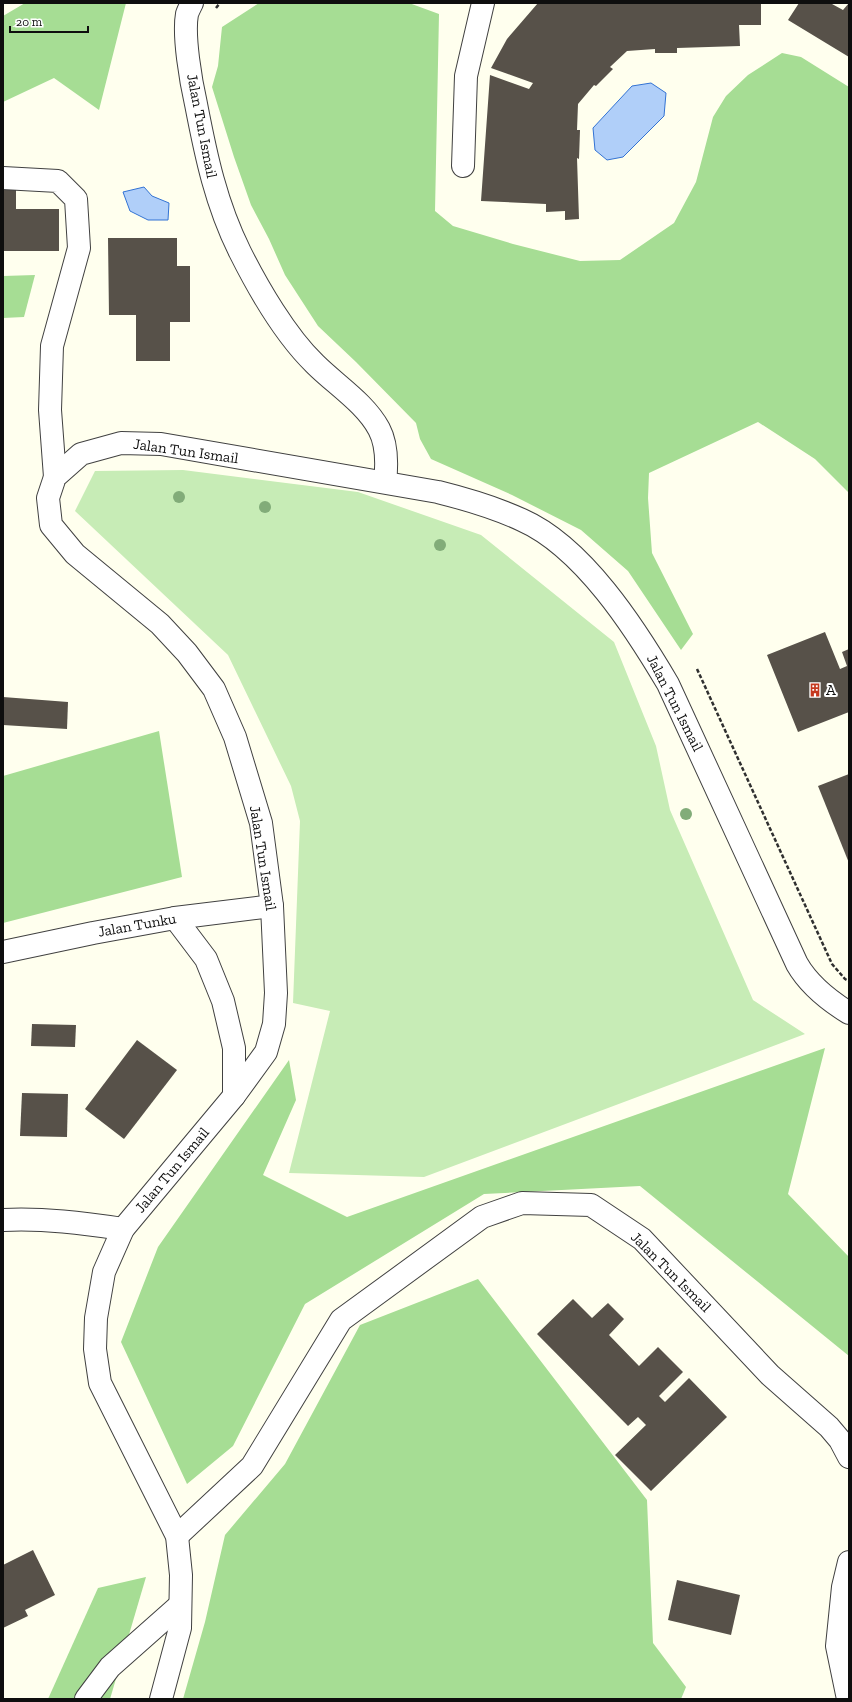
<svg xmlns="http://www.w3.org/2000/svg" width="852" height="1702" font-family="'Zilla Slab',serif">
<rect width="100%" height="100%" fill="#ffe"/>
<polygon fill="#c7ecb6" points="183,470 358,492 481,535 614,642 656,746 670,810 753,1000 805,1034 424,1177 289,1173 330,1011 293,1003 300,821 291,786 228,655 75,511 95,471"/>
<g fill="#a6dd94">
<polygon points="25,3 126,3 99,110 54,78 3,102 3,16"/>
<polygon points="259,3 409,3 439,14 435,211 453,226 513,244 580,261 620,260 674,223 696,182 713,117 726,96 748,75 782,53 801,57 849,87 849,493 815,459 758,422 649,473 648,498 652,553 693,634 681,650 628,571 581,530 512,495 431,459 420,439 416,423 356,362 318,326 285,275 269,239 251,205 234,157 212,87 218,66 222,27"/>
<polygon points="35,275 24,317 3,318 3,276"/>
<polygon points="159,731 182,877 3,923 3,776"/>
<polygon points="825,1048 788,1194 849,1257 849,1356 640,1186 484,1194 305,1304 233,1446 187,1484 121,1342 158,1247 289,1060 296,1100 263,1175 347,1217"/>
<polygon points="478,1279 647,1500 653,1643 686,1687 681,1699 183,1699 205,1622 225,1535 285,1464 360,1325"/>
<polygon points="146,1577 110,1699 48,1699 98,1588"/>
</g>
<g fill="#b0cff9" stroke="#3373d4">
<polygon points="651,83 666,93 664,116 623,157 607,160 595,150 593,128 632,86"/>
<polygon points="144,187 152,196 169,203 168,220 148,220 130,211 123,192"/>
</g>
<g fill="#575149">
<polygon points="538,3 761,3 761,25 739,25 740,46 677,48 677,53 655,53 655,49 627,51 610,67 613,69 596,86 594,85 578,104 577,130 580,130 579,159 577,158 579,219 565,220 565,211 546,212 546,204 481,201 490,75 529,89 533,83 491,68 507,39"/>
<polygon points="799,3 832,3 832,4 843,10 849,3 849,57 788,20"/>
<polygon points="3,187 16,187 16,209 59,209 59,251 3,251"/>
<polygon points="108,238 177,238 177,266 190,266 190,322 170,322 170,361 136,361 136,315 109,315"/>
<polygon points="825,632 840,669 847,666 842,652 849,649 849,712 798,732 767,655"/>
<polygon points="3,697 68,702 67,729 3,725"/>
<polygon points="849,774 849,863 818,786"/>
<polygon points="32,1024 76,1025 75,1047 31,1046"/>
<polygon points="137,1040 177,1070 124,1139 85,1109"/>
<polygon points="22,1093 68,1094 67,1137 20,1136"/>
<polygon points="573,1299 592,1318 608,1303 624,1319 609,1335 639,1366 658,1347 683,1372 659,1396 665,1402 689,1378 727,1417 651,1491 615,1455 646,1425 638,1417 628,1426 537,1334"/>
<polygon points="33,1550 55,1595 25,1610 28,1616 3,1628 3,1565"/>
<polygon points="677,1580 740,1595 731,1635 668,1620"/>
</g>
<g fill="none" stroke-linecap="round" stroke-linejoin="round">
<g stroke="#414141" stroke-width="24">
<g id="minor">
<path d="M192,3C190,7 188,11 187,14C183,36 191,82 196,104C206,156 216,204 240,252C258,288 286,336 315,364C336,385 365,403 379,429C387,444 387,465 385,482"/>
<polyline points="463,166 466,76 483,3"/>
<polyline points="3,178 58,181 76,199 79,248 52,346 50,410 55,477"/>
<polyline points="175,918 206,959 223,1001 234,1048 234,1096"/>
<polyline points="3,952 93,933 175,918 272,906"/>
<path d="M3,1220C43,1218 83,1223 123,1229"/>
<polyline points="177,1536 252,1466 341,1320 482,1217 522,1203 591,1205 642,1239 770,1375 829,1427 840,1440 849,1457"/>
<polyline points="86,1699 110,1667 180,1605"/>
<path d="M161,1699L180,1628L181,1575L177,1536L100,1383L95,1349L96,1318L104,1272L123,1229L234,1096L266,1052L274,1024L276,993L272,906L261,823L235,737L214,689L187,653L160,624L75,554L51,525L48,498L55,477L81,454L121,443L161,444L438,492C466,499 496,508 522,520C583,547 635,628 668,684L797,964C809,985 828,1000 849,1013"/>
<polyline points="848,1699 837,1646 843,1587 849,1562"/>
</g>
</g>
<g stroke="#303030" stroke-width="2.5" stroke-dasharray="4 2" stroke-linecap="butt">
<polyline points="216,8 220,3"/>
<polyline points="697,669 832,964 845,979 849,981"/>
</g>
<use href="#minor" stroke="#fff" stroke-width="22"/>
</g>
<g fill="#82ac79">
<circle cx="179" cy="497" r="6"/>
<circle cx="265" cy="507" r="6"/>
<circle cx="440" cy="545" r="6"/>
<circle cx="686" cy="814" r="6"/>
</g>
<defs>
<g id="building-bare" transform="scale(1.08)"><path d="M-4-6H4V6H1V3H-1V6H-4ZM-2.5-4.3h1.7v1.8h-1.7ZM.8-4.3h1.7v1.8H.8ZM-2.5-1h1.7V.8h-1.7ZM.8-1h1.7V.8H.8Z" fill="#c5381e" stroke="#fff" stroke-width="2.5" paint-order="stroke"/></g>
</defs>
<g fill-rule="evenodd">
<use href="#building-bare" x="815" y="690"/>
</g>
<g text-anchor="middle" stroke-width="4" stroke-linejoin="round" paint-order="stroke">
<g font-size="15" fill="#0e0e0e" stroke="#fff">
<text transform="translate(202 126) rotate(79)" y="5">Jalan Tun Ismail</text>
<text transform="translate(186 451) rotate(8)" y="5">Jalan Tun Ismail</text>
<text transform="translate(675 703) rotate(63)" y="5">Jalan Tun Ismail</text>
<text transform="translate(263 858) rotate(81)" y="5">Jalan Tun Ismail</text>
<text transform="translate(137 925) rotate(-10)" y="5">Jalan Tunku</text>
<text transform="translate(172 1170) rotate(-50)" y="5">Jalan Tun Ismail</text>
<text transform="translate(671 1272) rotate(45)" y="5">Jalan Tun Ismail</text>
</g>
<g font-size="15" fill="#0e0e0e" stroke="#fff" text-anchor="start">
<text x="826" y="695">A</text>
</g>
</g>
<rect width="852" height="1702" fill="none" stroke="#0e0e0e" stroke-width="8"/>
<path d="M10 26v6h78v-6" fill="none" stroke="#0e0e0e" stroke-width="2"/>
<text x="16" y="26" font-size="12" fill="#0e0e0e" stroke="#ffffff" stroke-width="3" paint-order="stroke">20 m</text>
</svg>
